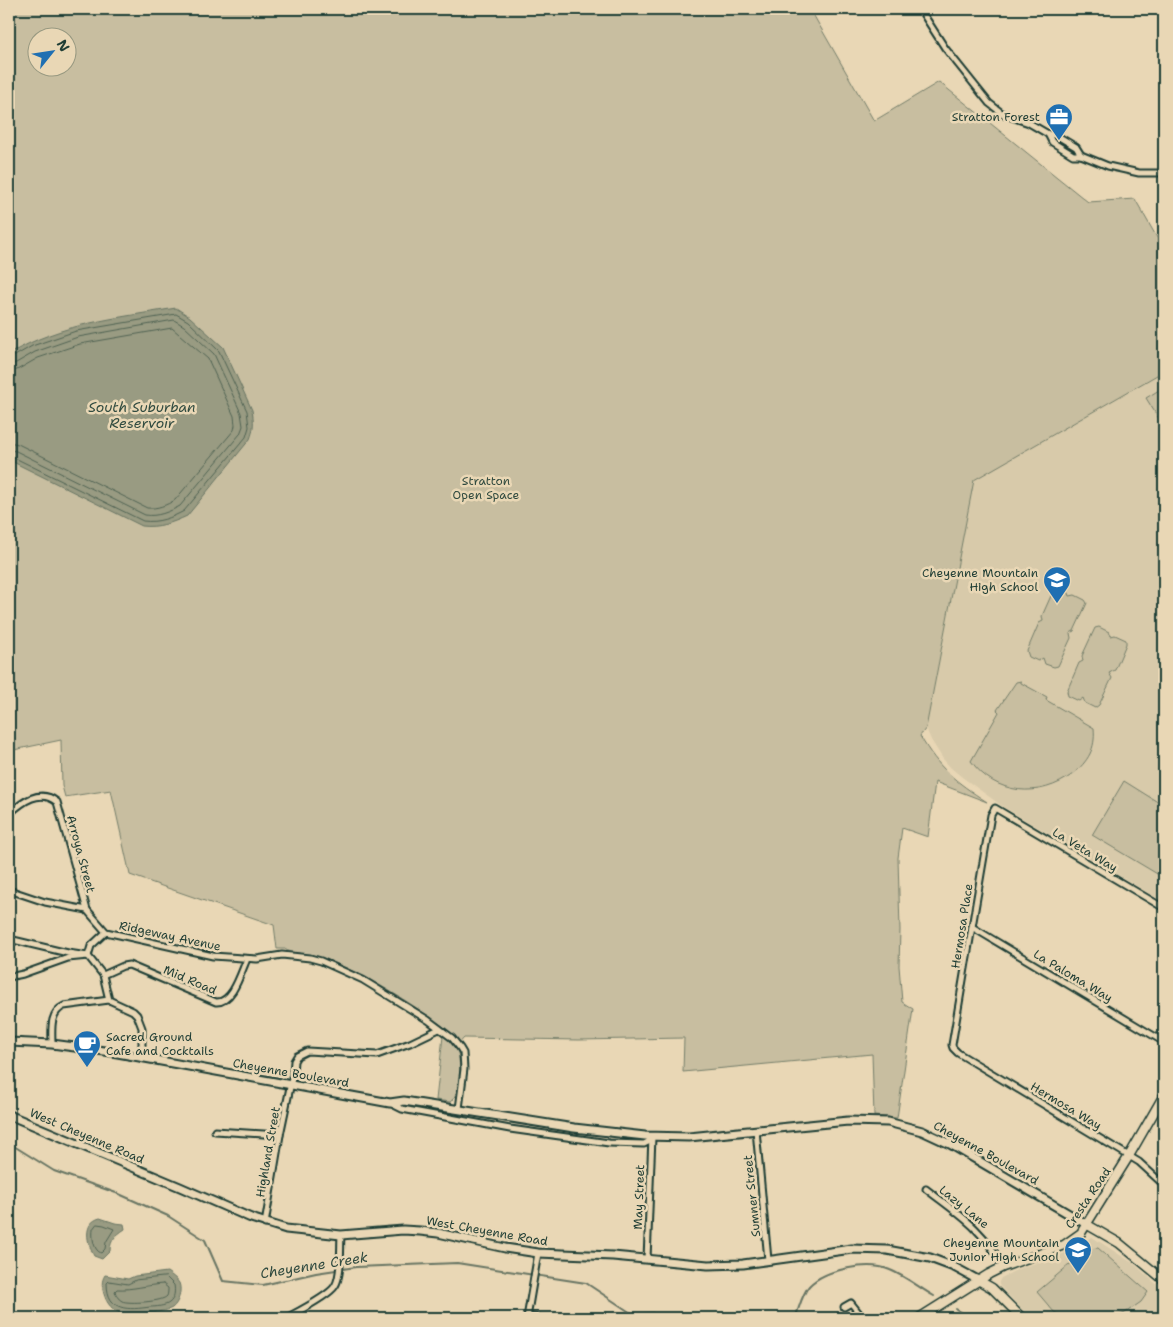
<svg xmlns="http://www.w3.org/2000/svg" width="1173" height="1327" font-family="'Shantell Sans',sans-serif">
<rect width="100%" height="100%" fill="#e9d7b5"/>
<filter id="ink" filterUnits="userSpaceOnUse"><feTurbulence type="fractalNoise" baseFrequency=".02" numOctaves="2"/><feDisplacementMap in="SourceGraphic" scale="10" xChannelSelector="R" yChannelSelector="G"/><feConvolveMatrix kernelMatrix="1 2 1 2 8 2 1 2 1" color-interpolation-filters="sRGB"/></filter>
<g filter="url(#ink)">
<g fill="#d8caaa">
<polygon points="1164,371 1164,902 1002,806 962,777 951,768 943,759 931,740 926,728 974,479"/>
<polygon points="1092,1237 1134,1264 1164,1291 1164,1318 1030,1318 999,1285 999,1282 1001,1278 1018,1269 1071,1251"/>
</g>
<g fill="#c8bea0" stroke="#747e6a" fill-rule="evenodd">
<path d="M9,9H810L874,121L939,82L1088,202L1135,199L1164,250V371L974,480L926,728L920,736C939,769 955,781 987,802L935,782L928,837L902,828L898,858L900,930L899,966L902,1002L913,1009L897,1118L874,1116L872,1054L683,1072L684,1038L579,1040L464,1038L456,1047C462,1059 461,1095 450,1102L436,1100L444,1027C408,1001 370,977 328,960C318,957 288,953 285,949H277L274,925L130,875L111,790L65,797L62,786L61,740L9,751ZM38,38H68V68H38Z"/>
<polygon points="1164,387 1164,427 1146,398"/>
<polygon points="1058,588 1069,593 1070,596 1075,595 1085,600 1087,603 1074,631 1070,633 1071,638 1058,666 1054,667 1045,664 1043,658 1038,661 1029,657 1027,651 1039,623 1043,621 1042,616 1054,589"/>
<polygon points="1099,627 1109,632 1111,636 1115,635 1126,640 1126,644 1115,670 1109,673 1112,678 1099,705 1095,708 1085,703 1083,698 1079,701 1068,696 1067,691 1079,663 1083,661 1082,656 1095,628"/>
<path d="M1021,681V683L1047,697L1046,700L1094,728C1096,749 1088,761 1073,774C1040,799 995,795 971,761L999,712L997,710L1016,682Z"/>
<polygon points="1124,781 1164,806 1164,878 1092,835"/>
<polygon points="1098,1248 1148,1292 1141,1302 1125,1313 1114,1318 1066,1318 1054,1312 1037,1292 1088,1249"/>
</g>
<g fill="#999b82" stroke="#687563">
<path d="M176,308L190,317L223,347L252,410C254,421 254,429 250,439L187,516C172,523 158,528 142,526L9,460V354C61,323 117,318 176,308Z"/>
<path d="M100,1218L115,1223L124,1224L125,1229C116,1235 110,1240 110,1251L102,1259L94,1256C87,1243 82,1223 100,1218Z"/>
<path d="M167,1272C171,1275 176,1278 179,1283C182,1290 179,1303 172,1308C163,1313 127,1316 118,1312C110,1308 106,1301 104,1294C102,1287 101,1281 105,1275L128,1279L135,1276Z"/>
</g>
<g fill="none" stroke-linecap="round" stroke-linejoin="round">
<g stroke="#506353" stroke-width="1">
<path d="M9,358L13,357L32,346L76,331L176,314L188,321L219,351L247,411L249,427L246,437L184,511C171,518 158,523 143,521L13,457L9,456"/>
<path d="M9,364L16,363L35,352L78,337L174,320L184,326L214,354L241,413L243,426L240,434L180,506C169,512 157,517 145,515L16,451L9,450"/>
<path d="M9,371L17,370L38,358L80,344L172,328L208,359L234,416L235,425L234,430L175,500C167,505 157,509 147,508L18,444L9,442"/>
<path d="M97,1224L104,1225L114,1229L106,1242L105,1249L101,1253C93,1250 92,1236 93,1229Z"/>
<path d="M166,1277L174,1285C175,1290 175,1299 169,1303C165,1306 156,1307 150,1307C129,1310 107,1312 107,1283L109,1281L128,1284L136,1280Z"/>
<path d="M163,1284L168,1288C168,1290 168,1294 167,1296C163,1302 128,1304 122,1301C118,1299 116,1295 115,1291L117,1289C132,1290 147,1285 163,1284Z"/>
</g>
<g stroke="#687563" stroke-width="2">
<polyline points="9,1143 54,1171 119,1194 168,1216 205,1240 223,1281 263,1285 316,1273 356,1267 457,1263 586,1283 634,1315 652,1313 662,1318"/>
<polyline points="956,1309 971,1318"/>
<path d="M795,1318C799,1309 802,1294 809,1286C825,1269 869,1261 890,1270C905,1276 920,1288 934,1296"/>
</g>
<g stroke="#1f3d34" stroke-width="9">
<g id="minor">
<polyline points="920,9 945,48 989,103 1003,114 1029,123 1048,134 1056,135 1076,147 1081,155"/>
<polyline points="1048,134 1052,142 1073,155 1081,155 1108,166 1139,173 1164,173"/>
<path d="M9,814C22,802 40,788 57,802L87,910"/>
<polyline points="9,890 45,902 87,910 106,932 213,956 257,959 282,955 310,958 321,961 363,980 428,1020 452,1038 460,1048 463,1053 464,1069 459,1109"/>
<polyline points="1164,908 995,808 991,815 952,1045 953,1048 958,1053 1139,1162 1164,1185"/>
<polyline points="972,927 1164,1042"/>
<polyline points="9,939 68,953 88,956 91,946 106,932"/>
<path d="M103,975L123,966L129,965L216,1002C233,1003 241,972 247,959"/>
<polyline points="9,977 23,974 68,958 88,956 103,975 109,1000"/>
<path d="M52,1044C52,1030 49,1013 64,1006L109,1000L133,1011L137,1015L142,1028V1057"/>
<polyline points="390,1103 402,1109 510,1129 609,1143 644,1144 648,1142 652,1136"/>
<polyline points="756,1130 768,1260"/>
<polyline points="215,1131 280,1135"/>
<path d="M926,1189C958,1214 984,1229 1003,1267"/>
<polyline points="265,1224 280,1135 293,1073 294,1061 297,1056 307,1051 377,1055 410,1043 439,1029"/>
<polyline points="647,1259 652,1137"/>
<polyline points="844,1307 851,1303 863,1318"/>
<polyline points="527,1316 540,1318"/>
<path d="M286,1318C297,1312 329,1296 335,1286C342,1275 340,1248 341,1235"/>
<polyline points="527,1318 538,1253"/>
</g>
</g>
<g stroke="#1f3d34" stroke-width="11">
<g id="tertiary">
<polyline points="9,1042 52,1044 112,1052 390,1103 404,1101 574,1128 645,1136 689,1137 848,1121 888,1122 922,1131 950,1144 1086,1224"/>
<polyline points="9,1115 180,1187 251,1218 286,1229 341,1235 403,1230 420,1231 438,1233 505,1248 538,1253 613,1256 708,1265 743,1264 852,1249 887,1250 930,1258 954,1267 978,1280"/>
</g>
</g>
<g stroke="#1f3d34" stroke-width="11">
<g id="secondary">
<polyline points="1086,1224 1119,1243 1164,1280"/>
<polyline points="978,1280 992,1288 1022,1318"/>
<polyline points="919,1318 989,1274 1003,1267 1064,1245 1081,1233 1129,1156 1164,1095"/>
</g>
</g>
<use href="#minor" stroke="#e9d7b5" stroke-width="5"/>
<use href="#tertiary" stroke="#e9d7b5" stroke-width="7"/>
<use href="#secondary" stroke="#e9d7b5" stroke-width="8"/>
</g>
</g>
<defs>
<g id="office-pin" transform="scale(1.4375)"><path d="M0 17L-7.5 6A9.5 9.5 0 1 1 7.5 6Z" fill="#1f6fb2" stroke="#e9d7b5"/><path d="M-6-3h4V-5.5h4V-3h4V5H-6ZM-1-4.5V-3h2v-1.5ZM-6 0V1H6V0Z" fill="#fff"/></g>
<g id="school-pin" transform="scale(1.4375)"><path d="M0 17L-7.5 6A9.5 9.5 0 1 1 7.5 6Z" fill="#1f6fb2" stroke="#e9d7b5"/><path d="M0-5L7-2L0 1L-7-2ZM-4 1L0 2.5L4 1V4Q0 6-4 4Z" fill="#fff"/></g>
<g id="cafe-pin" transform="scale(1.4375)"><path d="M0 17L-7.5 6A9.5 9.5 0 1 1 7.5 6Z" fill="#1f6fb2" stroke="#e9d7b5"/><path d="M-5.5-4.5H6V0H3Q3 3.5 0 3.5H-2.5Q-5.5 3.5-5.5 0ZM3-3.2v2h1.7v-2ZM-6 4.5H4V6H-6Z" fill="#fff"/></g>
</defs>
<g fill-rule="evenodd">
<use href="#office-pin" x="1059" y="117"/>
<use href="#school-pin" x="1057" y="580"/>
<use href="#cafe-pin" x="87" y="1044"/>
<use href="#school-pin" x="1078" y="1250"/>
</g>
<g text-anchor="middle" stroke-width="5" stroke-linejoin="round" paint-order="stroke">
<g font-size="12" fill="#1f3d34" stroke="#e9d7b5" text-anchor="end">
<text x="1040" y="121">Stratton Forest</text>
<text x="1038" y="577">Cheyenne Mountain<tspan x="1038" dy="14">High School</tspan></text>
<text x="106" y="1041" text-anchor="start">Sacred Ground<tspan x="106" dy="14">Cafe and Cocktails</tspan></text>
<text x="1059" y="1247">Cheyenne Mountain<tspan x="1059" dy="14">Junior High School</tspan></text>
</g>
<g font-size="12" fill="#304a3f" stroke="#e9d7b5">
<text x="486" y="485">Stratton<tspan x="486" dy="14">Open Space</tspan></text>
</g>
<g font-size="12" fill="#1f3d34" stroke="#e9d7b5">
<text transform="translate(1085 850) rotate(31)" y="4">La Veta Way</text>
<text transform="translate(81 854) rotate(75)" y="4">Arroya Street</text>
<text transform="translate(962 926) rotate(-81)" y="4">Hermosa Place</text>
<text transform="translate(170 936) rotate(12)" y="4">Ridgeway Avenue</text>
<text transform="translate(1073 976) rotate(31)" y="4">La Paloma Way</text>
<text transform="translate(190 980) rotate(23)" y="4">Mid Road</text>
<text transform="translate(291 1073) rotate(10)" y="4">Cheyenne Boulevard</text>
<text transform="translate(1066 1106) rotate(31)" y="4">Hermosa Way</text>
<text transform="translate(87 1136) rotate(23)" y="4">West Cheyenne Road</text>
<text transform="translate(268 1152) rotate(-80)" y="4">Highland Street</text>
<text transform="translate(986 1153) rotate(29)" y="4">Cheyenne Boulevard</text>
<text transform="translate(752 1196) rotate(-96)" y="4">Sumner Street</text>
<text transform="translate(639 1197) rotate(-88)" y="4">May Street</text>
<text transform="translate(1088 1198) rotate(-56)" y="4">Cresta Road</text>
<text transform="translate(964 1207) rotate(39)" y="4">Lazy Lane</text>
<text transform="translate(487 1231) rotate(10)" y="4">West Cheyenne Road</text>
</g>
<g font-size="14" font-style="italic" fill="#314b40" stroke="#e9d7b5">
<text x="142" y="412">South Suburban<tspan x="142" dy="16">Reservoir</tspan></text>
<text transform="translate(314 1265) rotate(-9)" y="5">Cheyenne Creek</text>
</g>
</g>
<rect width="1173" height="1327" fill="none" stroke="#e9d7b5" stroke-width="30"/>
<rect x="15" y="15" width="1143" height="1297" fill="none" stroke="#1f3d34" stroke-width="2" filter="url(#ink)"/>
<g transform="translate(52 52) rotate(60)"><circle r="24" fill="#e9d7b5" stroke="#989981"/>
<path d="M0-4L9 19L0 12L-9 19Z" fill="#1f6fb2"/>
<text y="-8" font-size="14" font-weight="bold" text-anchor="middle" fill="#1f3d34">N</text>
</g>
</svg>
